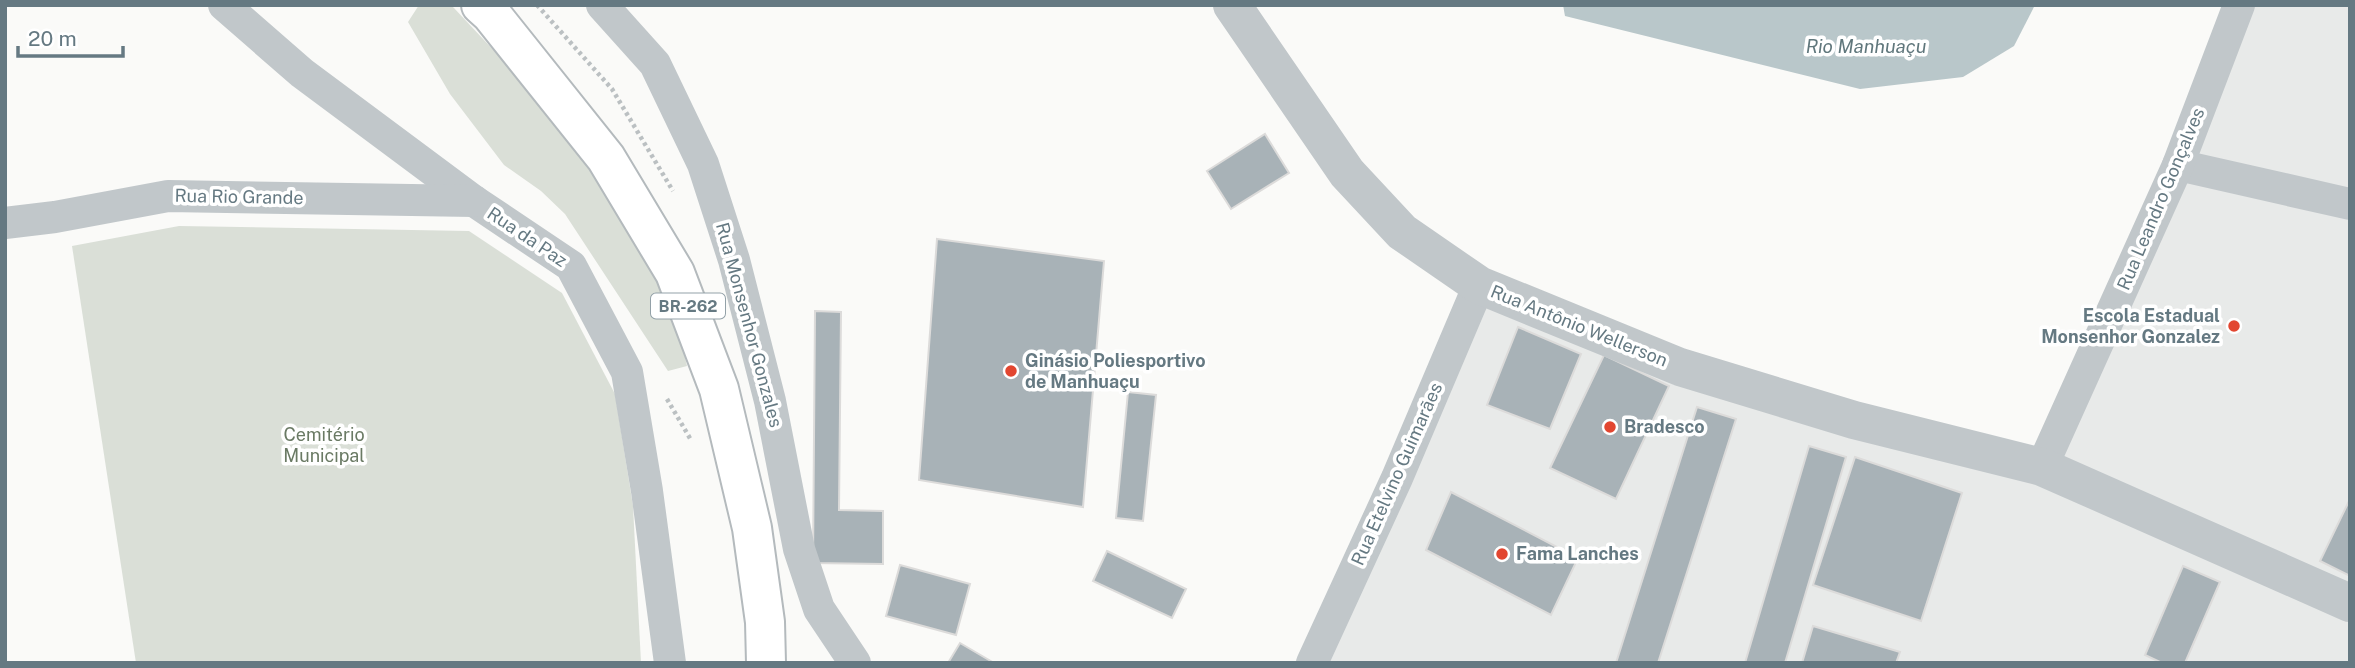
<svg xmlns="http://www.w3.org/2000/svg" width="2355" height="668" font-family="'Public Sans',sans-serif">
<rect width="100%" height="100%" fill="#fafaf8"/>
<polygon fill="#e8eae9" points="2239,5 2350,5 2350,663 1312,663 1479,285 2042,467"/>
<g fill="#dadfd7">
<polygon points="419,5 451,5 454,8 528,87 586,161 641,249 678,326 687,366 668,371 565,214 541,191 504,165 450,94 408,22"/>
<polygon points="179,226 469,231 562,293 615,394 633,506 641,663 136,663 72,246"/>
</g>
<polygon fill="#b9c7ca" points="1563,5 2035,5 2014,46 1963,77 1860,89 1565,16"/>
<g fill="#a8b2b7" stroke="#dcdbda" stroke-width="2">
<polygon points="1265,134 1289,173 1231,209 1207,171"/>
<polygon points="937,239 1104,261 1083,507 919,480"/>
<polygon points="815,311 841,312 839,510 883,511 883,564 813,563"/>
<polygon points="1518,327 1581,354 1550,429 1487,405"/>
<polygon points="1604,355 1669,386 1616,499 1550,468"/>
<polygon points="1128,392 1156,395 1143,521 1116,518"/>
<polygon points="1697,407 1736,419 1658,663 1616,663"/>
<polygon points="1809,446 1846,457 1785,663 1745,663"/>
<polygon points="1855,457 1962,493 1921,621 1813,585"/>
<polygon points="1451,492 1578,558 1551,615 1426,550"/>
<polygon points="2350,499 2350,576 2320,561"/>
<polygon points="1107,551 1186,589 1172,618 1093,581"/>
<polygon points="900,565 970,584 956,635 886,616"/>
<polygon points="2183,566 2220,582 2185,663 2162,663 2145,655"/>
<polygon points="1813,626 1900,652 1896,663 1802,663"/>
<polygon points="960,643 994,663 948,663"/>
</g>
<g fill="none" stroke-linecap="round" stroke-linejoin="round">
<g stroke="#b4babd" stroke-width="42">
<polyline id="trunk" points="481,5 491,14 606,158 675,273 719,389 752,528 765,622 766,663"/>
</g>
<g stroke="#bbc0c2" stroke-width="4.5" stroke-dasharray="3.5 3.5" stroke-linecap="butt">
<polyline points="537,5 612,89 673,191"/>
<polyline points="667,399 691,440"/>
</g>
<g stroke="#c1c7ca" stroke-width="32">
<polyline points="224,5 302,73 474,201 571,266 627,372 647,491 670,663"/>
<polyline points="602,5 655,64 703,164 734,260 770,401 799,549 819,609 855,663"/>
<polyline points="2178,165 2350,204"/>
<polyline points="5,223 55,217 168,196 474,201"/>
<polyline points="2042,467 2178,165 2239,5"/>
<polyline points="1312,663 1397,478 1479,285"/>
</g>
<polyline stroke="#c1c7ca" stroke-width="38" points="1232,5 1347,173 1402,232 1479,285 1680,367 1854,420 2042,467 2350,603"/>
<use href="#trunk" stroke="#fff" stroke-width="38"/>
</g>
<g fill="#e24630" stroke="#fff" stroke-width="2.5">
<circle cx="2234" cy="326" r="7"/>
<circle cx="1011" cy="371" r="7"/>
<circle cx="1610" cy="427" r="7"/>
<circle cx="1502" cy="554" r="7"/>
</g>
<g text-anchor="middle" stroke-width="7" stroke-linejoin="round" paint-order="stroke">
<rect fill="#fff" stroke="#93a1a8" stroke-width="2" x="651" y="293.5" width="74" height="25" rx="5"/>
<g font-size="16" font-weight="bold" fill="#657982">
<text x="688" y="312">BR-262</text>
</g>
<g font-size="18" fill="#657982" stroke="#fff">
<text transform="translate(239 197) rotate(1)" y="6">Rua Rio Grande</text>
<text transform="translate(2161 199) rotate(-67)" y="6">Rua Leandro Gonçalves</text>
<text transform="translate(527 237) rotate(34)" y="6">Rua da Paz</text>
<text transform="translate(749 325) rotate(75)" y="6">Rua Monsenhor Gonzales</text>
<text transform="translate(1579 326) rotate(22)" y="6">Rua Antônio Wellerson</text>
<text transform="translate(1397 474) rotate(-66)" y="6">Rua Etelvino Guimarães</text>
</g>
<g font-size="18" font-weight="bold" fill="#657982" stroke="#fff" text-anchor="start">
<text x="2220" y="322" text-anchor="end">Escola Estadual<tspan x="2220" dy="21">Monsenhor Gonzalez</tspan></text>
<text x="1025" y="367">Ginásio Poliesportivo<tspan x="1025" dy="21">de Manhuaçu</tspan></text>
<text x="1624" y="433">Bradesco</text>
<text x="1516" y="560">Fama Lanches</text>
</g>
<g font-size="18" fill="#6a7a64" stroke="#fff">
<text x="324" y="441">Cemitério<tspan x="324" dy="21">Municipal</tspan></text>
</g>
<g font-size="19" font-style="italic" fill="#60777c" stroke="#fff">
<text x="1866" y="53">Rio Manhuaçu</text>
</g>
</g>
<rect width="2355" height="668" fill="none" stroke="#657982" stroke-width="14"/>
<path d="M18 46v10h105v-10" fill="none" stroke="#657982" stroke-width="3.5"/>
<text x="28" y="46" font-size="21" fill="#657982" stroke="#ffffff" stroke-width="5" paint-order="stroke">20 m</text>
</svg>
